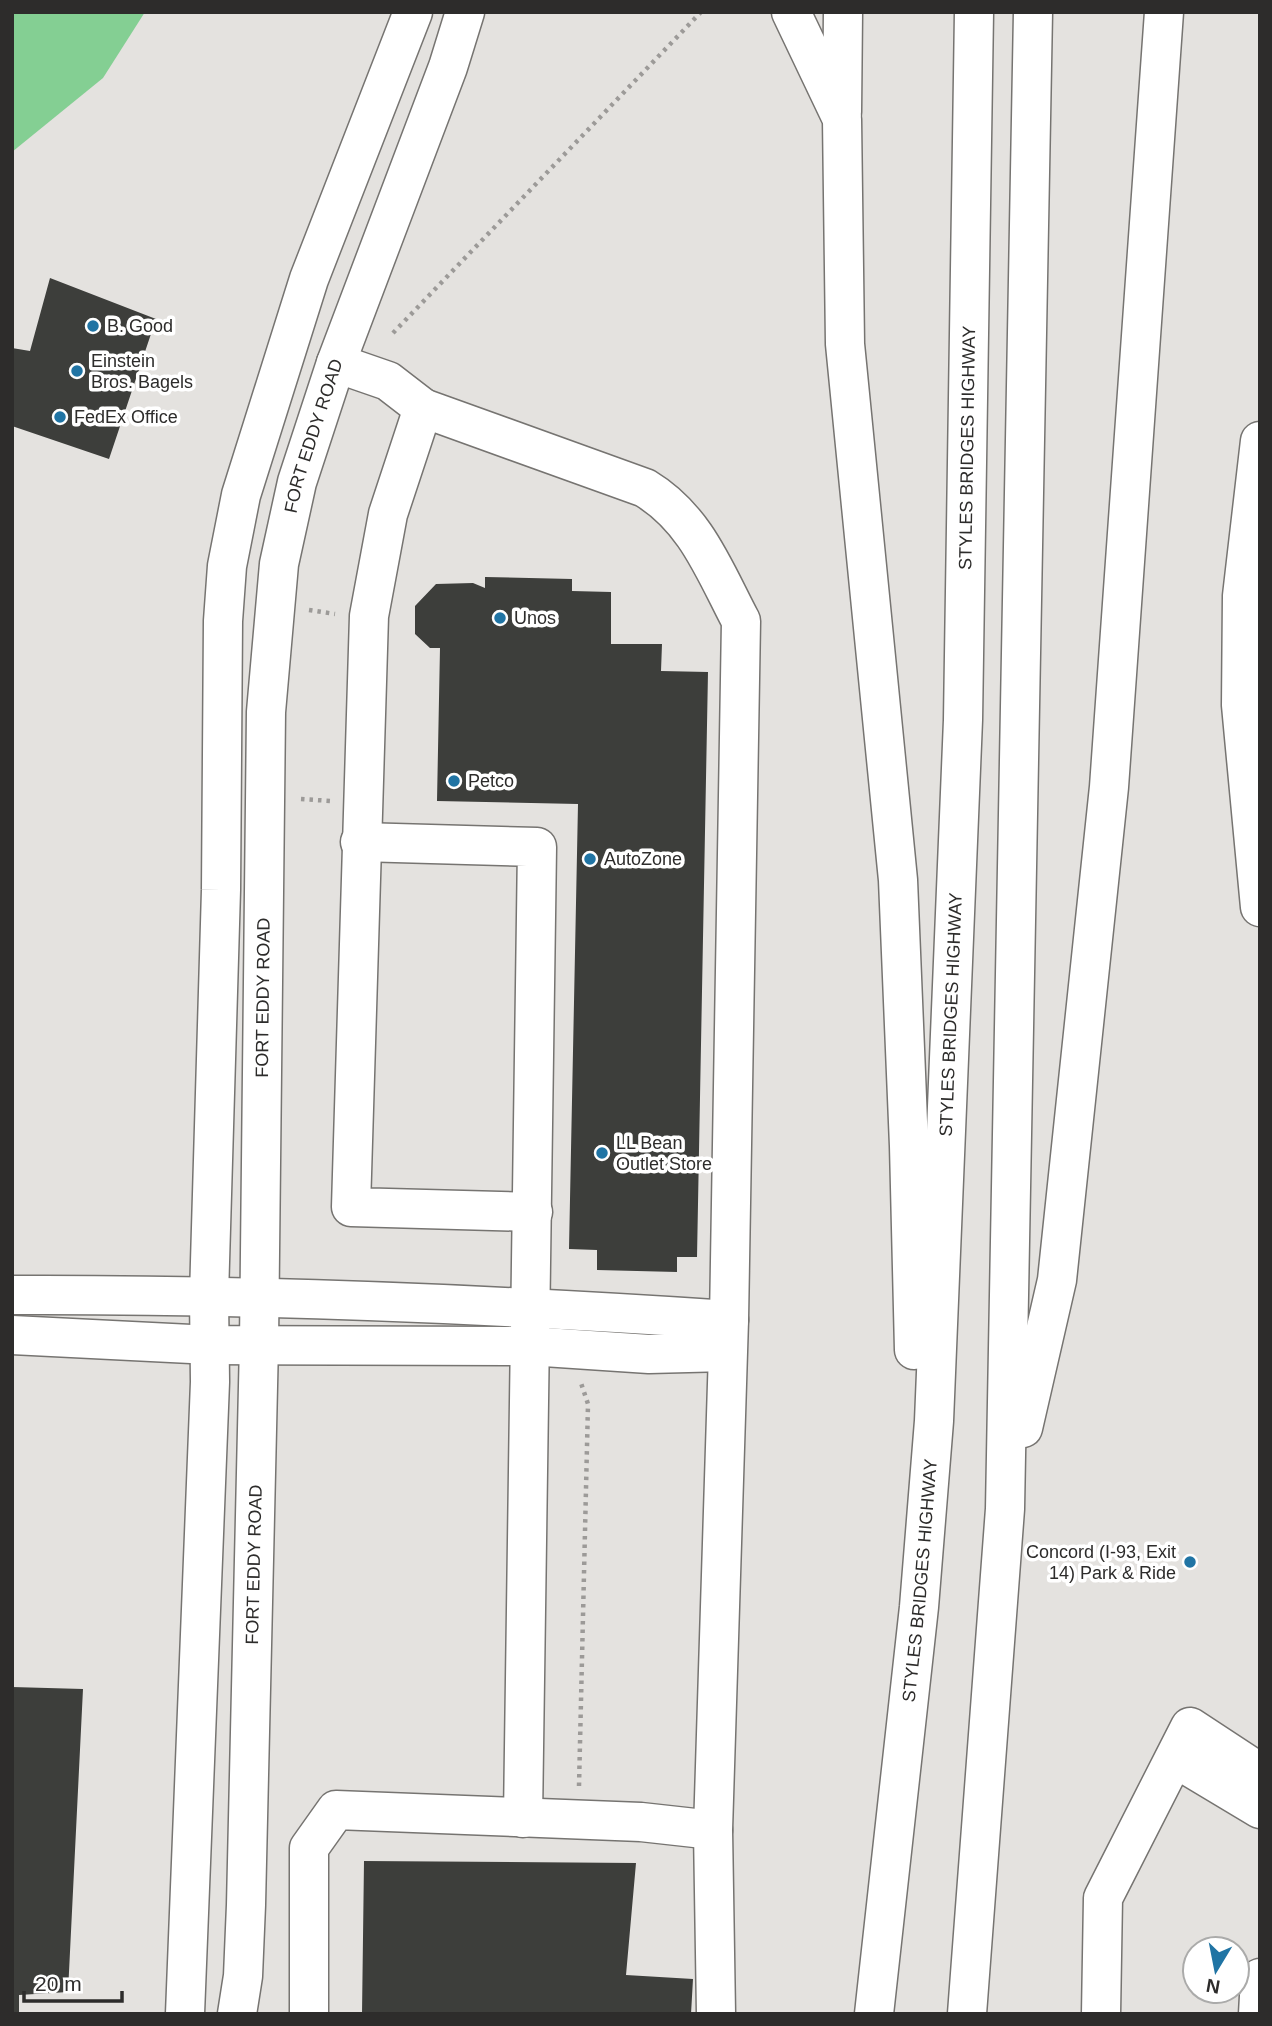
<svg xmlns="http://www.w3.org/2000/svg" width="1272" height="2026" font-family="Helvetica,sans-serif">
<rect width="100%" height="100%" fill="#e4e2df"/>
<polygon fill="#84cf93" points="12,12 145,12 103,78 12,152"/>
<g fill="#3d3e3b">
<polygon points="50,278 156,319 109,459 12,426 12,348 30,351"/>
<polygon points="485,577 572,579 572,591 611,592 611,644 662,644 661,671 708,672 697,1257 677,1257 677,1272 597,1270 597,1250 569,1249 578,804 437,801 440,648 430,648 415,634 415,606 436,584 473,583 485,588"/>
<polygon points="12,1687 83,1689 68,1992 19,1995 19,2014 12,2014"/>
<polygon points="364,1861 636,1863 626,1975 693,1979 691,2014 362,2014"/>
</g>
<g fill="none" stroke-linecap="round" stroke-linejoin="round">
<g stroke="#767471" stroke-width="41">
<g id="minor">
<polyline points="336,363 388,381 423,408"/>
<polyline points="1260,441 1242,596 1241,705 1260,907"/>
<polyline points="360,842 537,847 523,1818"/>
<path d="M533,1212L351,1207L369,616L388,514L423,408L645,488C696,519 714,570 741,621L729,1320L713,1830L716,2014"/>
<path d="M12,1295C251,1294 490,1304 729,1320"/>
<polyline points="12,1335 211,1345 529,1346 649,1354 727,1352"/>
<polyline points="1175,1758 1260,1809"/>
<polyline points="185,2014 210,1382 209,1296 221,890 223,621 227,566 241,495 309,279 413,12"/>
<path id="s1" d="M237,2014L243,1976L246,1905L259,1343L266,712L279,564L297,482L336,363L448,67L465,12"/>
<polyline points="309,2014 309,1848 336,1810 641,1822 713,1830"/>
<polyline points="1101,2014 1103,1898 1190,1727 1260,1773"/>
<polyline points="1258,2014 1260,1978"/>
</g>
</g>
<g stroke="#767471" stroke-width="41">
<g id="highway">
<polyline points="791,12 842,119 845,344 898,880 909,1146 914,1350"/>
<polyline points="842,112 843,12"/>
<polyline points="1023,1428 1057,1280 1109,787 1164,12"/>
<path id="s2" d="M874,2014L919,1607L934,1421L963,720L974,12"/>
<polyline points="967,2014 1005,1509 1033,12"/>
</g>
</g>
<g stroke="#9c9a98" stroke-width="4.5" stroke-dasharray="3.5 5" stroke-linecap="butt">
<polyline points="393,333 701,12"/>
<polyline points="309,610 335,614"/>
<polyline points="301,799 331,801"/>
<polyline points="579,1786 588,1404 581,1383"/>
</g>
<use href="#minor" stroke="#fff" stroke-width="38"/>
<use href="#highway" stroke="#fff" stroke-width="38"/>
</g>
<g fill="#2074a4" stroke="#fff" stroke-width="2.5">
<circle cx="93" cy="326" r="7"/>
<circle cx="77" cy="371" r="7"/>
<circle cx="60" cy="417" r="7"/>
<circle cx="500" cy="618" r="7"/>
<circle cx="454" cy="781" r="7"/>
<circle cx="590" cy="859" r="7"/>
<circle cx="602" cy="1153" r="7"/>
<circle cx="1190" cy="1562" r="7"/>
</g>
<g text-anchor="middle" stroke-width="7" stroke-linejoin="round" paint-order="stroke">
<g font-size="18" fill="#2d2c2b" stroke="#fff" text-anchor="start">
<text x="107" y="332">B. Good</text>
<text x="91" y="367">Einstein<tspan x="91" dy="21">Bros. Bagels</tspan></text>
<text x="74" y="423">FedEx Office</text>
<text x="514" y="624">Unos</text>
<text x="468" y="787">Petco</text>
<text x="604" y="865">AutoZone</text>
<text x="616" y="1149">LL Bean<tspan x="616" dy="21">Outlet Store</tspan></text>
<text x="1176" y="1558" text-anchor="end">Concord (I-93, Exit<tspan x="1176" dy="21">14) Park &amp; Ride</tspan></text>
</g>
<g font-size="18" fill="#2d2c2b" stroke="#fff">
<text dy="6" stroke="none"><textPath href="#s1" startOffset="1584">FORT EDDY ROAD</textPath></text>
<text dy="6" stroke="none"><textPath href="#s2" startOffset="1570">STYLES BRIDGES HIGHWAY</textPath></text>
<text dy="6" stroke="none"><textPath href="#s1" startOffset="1017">FORT EDDY ROAD</textPath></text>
<text dy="6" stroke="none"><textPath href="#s2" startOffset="1003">STYLES BRIDGES HIGHWAY</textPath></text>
<text dy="6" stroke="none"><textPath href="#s1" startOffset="450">FORT EDDY ROAD</textPath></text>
<text dy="6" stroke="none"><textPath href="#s2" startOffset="436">STYLES BRIDGES HIGHWAY</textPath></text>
</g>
</g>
<rect width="1272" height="2026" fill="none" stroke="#2d2c2b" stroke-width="28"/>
<g transform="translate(1216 1970) rotate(190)"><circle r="33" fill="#ffffff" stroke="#ababaa" stroke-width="2"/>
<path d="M0-5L12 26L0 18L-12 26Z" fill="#2074a4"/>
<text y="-10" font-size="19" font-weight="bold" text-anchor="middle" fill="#2d2c2b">N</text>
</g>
<path d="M24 1991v10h98v-10" fill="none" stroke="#2d2c2b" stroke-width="3.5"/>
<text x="35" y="1991" font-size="21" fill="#2d2c2b" stroke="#ffffff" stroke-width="5" paint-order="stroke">20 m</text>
</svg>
